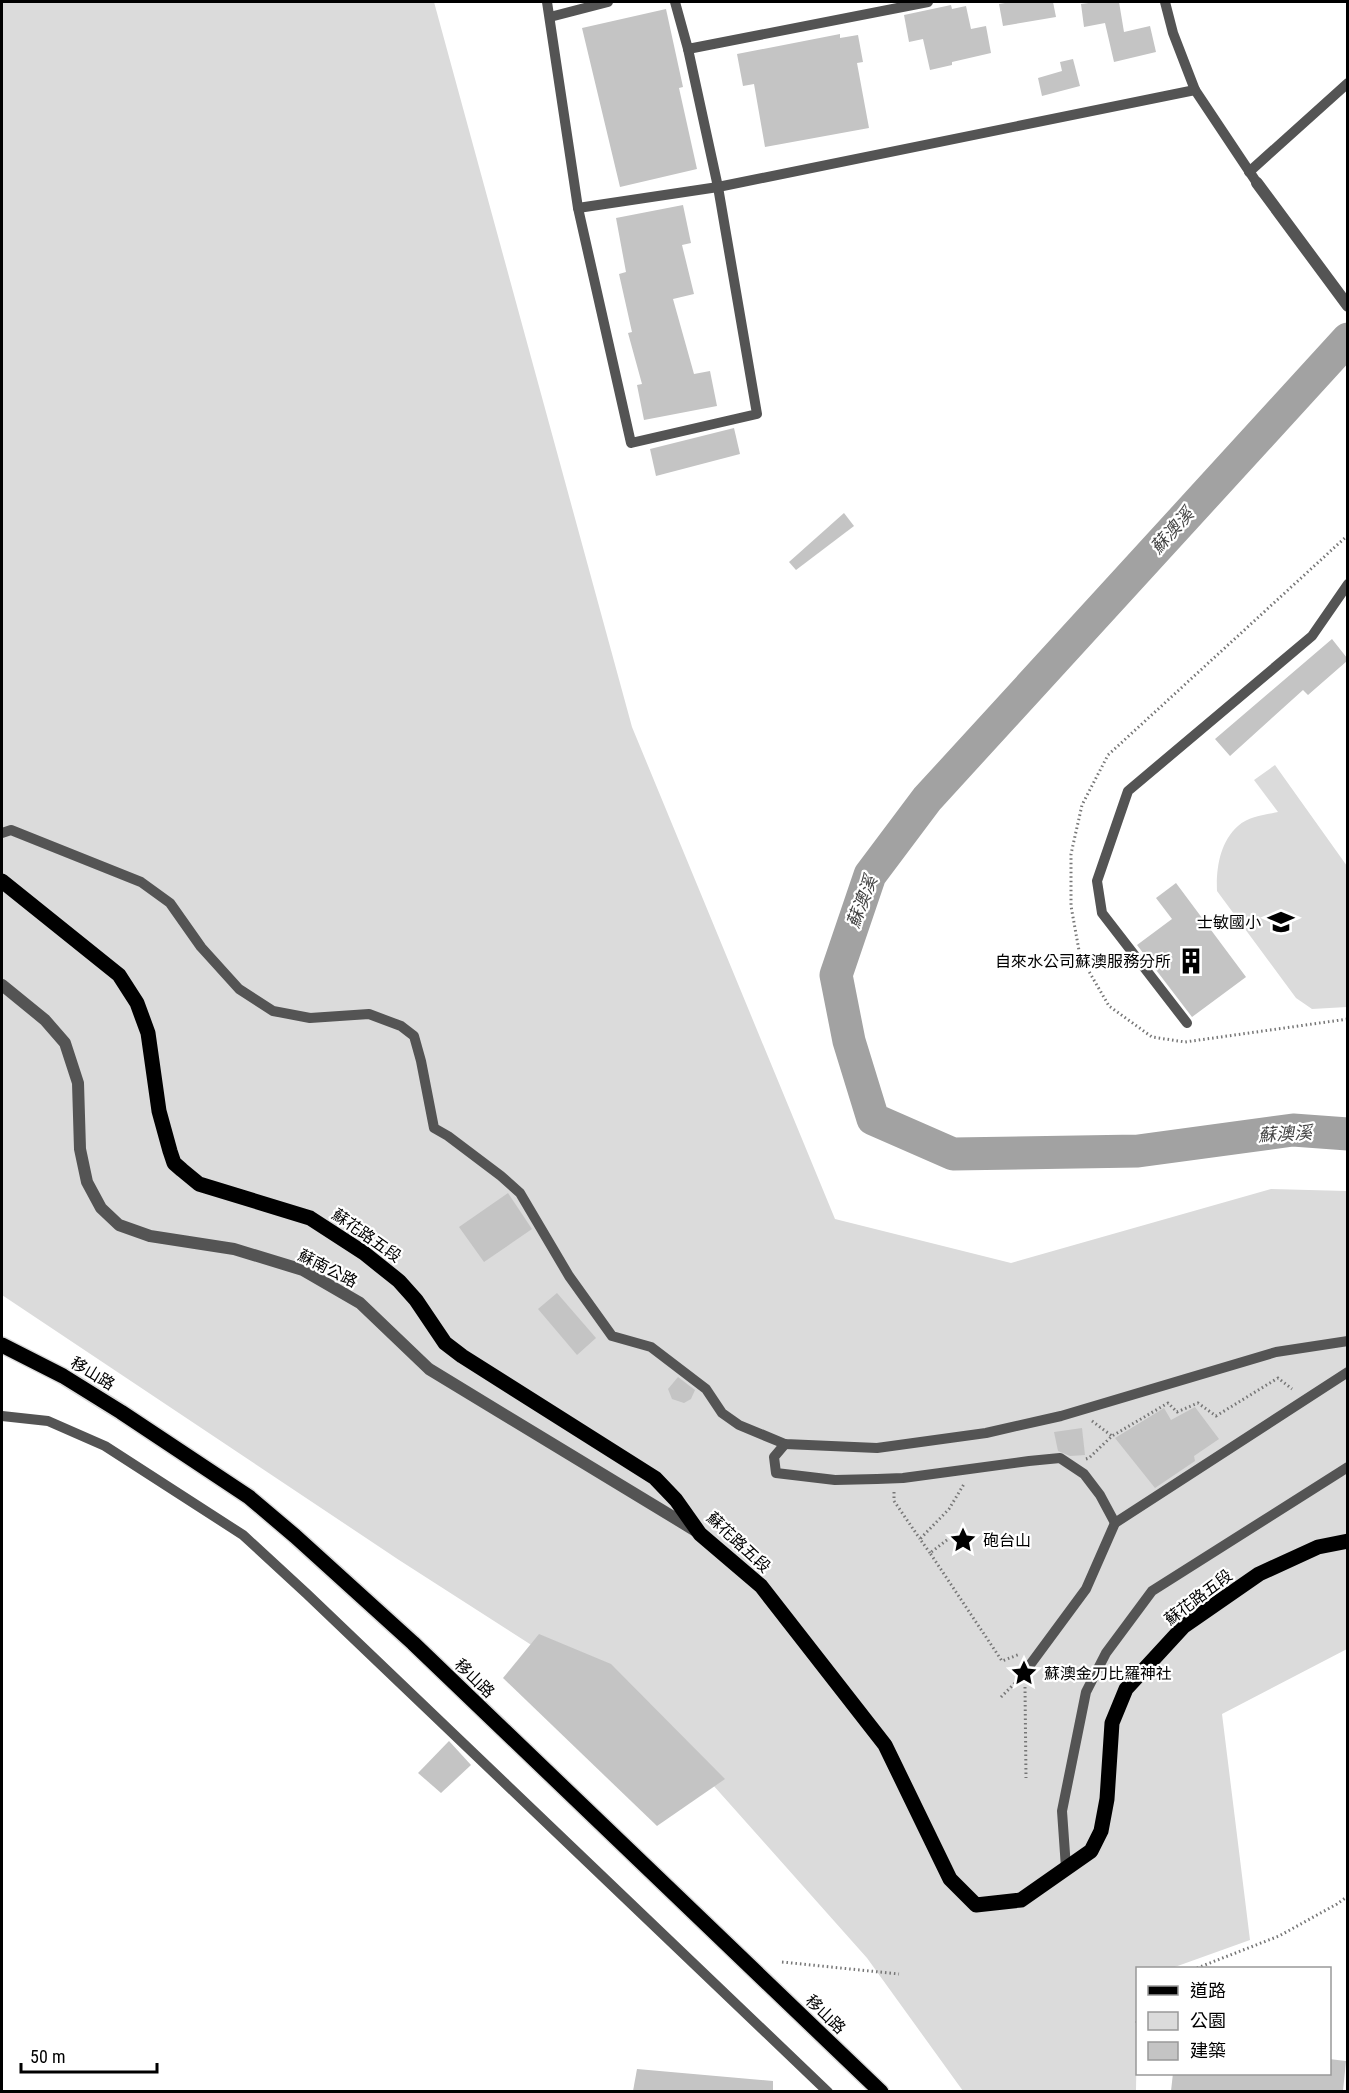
<svg xmlns="http://www.w3.org/2000/svg" width="1349" height="2093" font-family="'Roboto Condensed','Noto Sans TC',sans-serif">
<rect width="100%" height="100%" fill="#fff"/>
<g fill="#dbdbdb">
<polygon points="2,2 434,2 632,727 835,1219 1011,1263 1271,1189 1347,1191 1347,1649 1222,1714 1250,1940 1172,1968 1138,1968 1136,2091 963,2091 867,1958 664,1730 399,1560 2,1295"/>
<path d="M1275,765L1347,866V1007L1312,1009L1296,998L1217,891C1216,868 1220,842 1238,826C1249,816 1265,815 1278,812L1254,780Z"/>
</g>
<g fill="none" stroke-linecap="round" stroke-linejoin="round">
<polyline stroke="#a2a2a2" stroke-width="33" points="1348,339 927,799 870,875 836,975 849,1041 873,1119 953,1154 1138,1151 1293,1130 1348,1134"/>
</g>
<g fill="#c4c4c4">
<polygon points="1011,2 1053,2 1056,17 1003,26 999,4"/>
<polygon points="1096,2 1119,2 1124,32 1150,26 1156,52 1114,62 1105,23 1084,27 1081,4"/>
<polygon points="951,5 952,9 966,6 971,29 986,26 991,53 952,62 952,65 930,70 923,39 909,42 904,15"/>
<polygon points="666,9 683,87 679,88 697,169 620,187 582,28"/>
<polygon points="840,34 840,38 858,35 863,62 857,63 869,128 765,147 754,84 743,86 737,54"/>
<polygon points="1073,59 1080,86 1042,96 1038,78 1062,71 1060,62"/>
<polygon points="683,205 691,243 682,245 694,294 673,299 694,374 710,371 717,406 644,420 637,385 642,384 628,333 632,332 619,274 626,272 616,218"/>
<polygon points="734,428 740,454 656,476 650,449"/>
<polygon points="844,513 854,526 796,570 789,562"/>
<polygon points="1332,639 1347,658 1347,661 1308,695 1303,690 1230,756 1215,739"/>
<polygon points="1176,883 1246,977 1192,1017 1137,945 1172,919 1156,898"/>
<polygon points="508,1193 532,1229 484,1262 459,1227"/>
<polygon points="557,1293 596,1338 577,1355 538,1309"/>
<polygon points="678,1377 695,1390 691,1399 684,1403 672,1399 668,1389"/>
<polygon points="1195,1407 1219,1439 1194,1456 1195,1461 1155,1488 1115,1438 1164,1408 1171,1420"/>
<polygon points="1082,1428 1085,1455 1070,1456 1058,1451 1054,1432"/>
<polygon points="539,1634 611,1664 725,1779 657,1826 503,1678"/>
<polygon points="449,1741 471,1765 441,1793 418,1773"/>
<polygon points="1329,2059 1346,2061 1343,2091 1171,2091 1173,2073 1329,2073"/>
<polygon points="637,2069 773,2081 773,2091 633,2091"/>
</g>
<g fill="none" stroke-linecap="round" stroke-linejoin="round">
<g stroke="#dbdbdb" stroke-width="18">
<g id="primary">
<polyline points="2,881 119,975 137,1003 148,1033 159,1111 170,1151 174,1163 182,1170 199,1184 310,1218 364,1253 399,1281 416,1300 445,1343 462,1356 655,1478 676,1500 700,1534 761,1586 885,1745 950,1879 976,1905 1021,1900 1091,1851 1101,1831 1107,1799 1112,1723 1126,1689 1184,1626 1259,1574 1318,1547 1348,1541"/>
<polyline points="2,1345 63,1376 121,1412 249,1497 295,1536 413,1643 881,2092"/>
</g>
</g>
<g stroke="#767676" stroke-width="3" stroke-dasharray="1.5 3" stroke-linecap="butt">
<polyline points="1348,535 1108,755 1082,805 1071,854 1071,906 1080,956 1109,1006 1152,1037 1185,1042 1348,1019"/>
<polyline points="1092,1421 1112,1436"/>
<polyline points="1086,1459 1089,1458 1112,1436 1168,1403 1177,1412 1198,1403 1216,1416 1278,1378 1292,1389"/>
<polyline points="894,1492 894,1501 920,1539"/>
<polyline points="947,1540 930,1553 1002,1661 1020,1654"/>
<polyline points="930,1553 920,1539 949,1509 964,1484"/>
<polyline points="1025,1687 1026,1778"/>
<polyline points="1001,1697 1015,1683"/>
<polyline points="782,1962 899,1974"/>
<polyline points="1197,1968 1279,1936 1337,1904 1348,1896"/>
<polyline points="1136,2023 1138,2021"/>
</g>
<g stroke="#545454" stroke-width="10">
<polyline points="547,2 578,208 631,443 757,414 718,187 688,49"/>
<polyline points="675,2 688,49 928,2"/>
<polyline points="1165,2 1173,33 1195,90 1257,183"/>
<polyline points="550,17 608,2"/>
<polyline points="1249,172 1348,83"/>
<polyline points="578,208 718,187 1195,90"/>
<polyline points="2,833 11,830 141,882 170,903 201,947 239,989 273,1011 310,1018 369,1014 401,1026 414,1036 421,1061 434,1128 448,1136 501,1176 520,1193 569,1276 612,1336 651,1347 706,1389 722,1413 739,1425 785,1444 877,1448 986,1433 1061,1416 1276,1352 1348,1341"/>
<polyline points="1187,1023 1102,913 1097,881 1128,791 1312,636 1348,584"/>
<polyline points="2,1416 48,1421 105,1446 243,1535 307,1594 828,2092"/>
<polyline points="785,1444 774,1457 776,1473 835,1480 877,1479 903,1478 1029,1461 1060,1458 1084,1474 1100,1495 1115,1523"/>
<polyline points="1024,1673 1086,1589 1115,1523 1348,1372"/>
<polyline points="1066,1868 1062,1811 1086,1692 1106,1653 1152,1591 1348,1467"/>
</g>
<g stroke="#545454" stroke-width="12">
<polyline points="1257,183 1348,306"/>
<polyline points="2,985 45,1020 65,1043 78,1083 80,1149 87,1182 101,1208 119,1225 150,1236 234,1249 303,1270 360,1303 429,1369 696,1531"/>
</g>
<use href="#primary" stroke="#000" stroke-width="15"/>
</g>
<defs>
<g id="school-bare" transform="scale(2.07)"><path d="M0-5L7-2L0 1L-7-2ZM-4 1L0 2.5L4 1V4Q0 6-4 4Z" fill="#000" stroke="#fff" stroke-width="2.5" paint-order="stroke"/></g>
<g id="building-bare" transform="scale(2.07)"><path d="M-4-6H4V6H1V3H-1V6H-4ZM-2.5-4.3h1.7v1.8h-1.7ZM.8-4.3h1.7v1.8H.8ZM-2.5-1h1.7V.8h-1.7ZM.8-1h1.7V.8H.8Z" fill="#000" stroke="#fff" stroke-width="2.5" paint-order="stroke"/></g>
<g id="sight-bare" transform="scale(2.07)"><path d="M0-6L1.8-2.2L6-1.7L2.9 1.2L3.7 5.4L0 3.3L-3.7 5.4L-2.9 1.2L-6-1.7L-1.8-2.2Z" fill="#000" stroke="#fff" stroke-width="2.5" paint-order="stroke"/></g>
</defs>
<g fill-rule="evenodd">
<use href="#school-bare" x="1281" y="922"/>
<use href="#building-bare" x="1191" y="961"/>
<use href="#sight-bare" x="963" y="1540"/>
<use href="#sight-bare" x="1024" y="1673"/>
</g>
<g text-anchor="middle" stroke-width="4.5" stroke-linejoin="round" paint-order="stroke">
<g font-size="16" fill="#000" stroke="#fff" text-anchor="end">
<text x="1261" y="928">士敏國小</text>
<text x="1171" y="967">自來水公司蘇澳服務分所</text>
<text x="983" y="1546" text-anchor="start">砲台山</text>
<text x="1044" y="1679" text-anchor="start">蘇澳金刀比羅神社</text>
</g>
<g font-size="16" fill="#000" stroke="#fff">
<text transform="translate(367 1235) rotate(35)" y="6">蘇花路五段</text>
<text transform="translate(328 1268) rotate(27)" y="6">蘇南公路</text>
<text transform="translate(93 1373) rotate(31)" y="6">移山路</text>
<text transform="translate(739 1542) rotate(43)" y="6">蘇花路五段</text>
<text transform="translate(1198 1597) rotate(-37)" y="6">蘇花路五段</text>
<text transform="translate(475 1678) rotate(44)" y="6">移山路</text>
<text transform="translate(826 2014) rotate(44)" y="6">移山路</text>
</g>
<g font-size="18" font-style="italic" fill="#434343" stroke="#fff">
<text transform="translate(1172 531) rotate(-48)" y="6">蘇澳溪</text>
<text transform="translate(862 902) rotate(-69)" y="6">蘇澳溪</text>
<text transform="translate(1285 1134) rotate(-3)" y="6">蘇澳溪</text>
</g>
</g>
<rect width="1349" height="2093" fill="none" stroke="#000000" stroke-width="6"/>
<rect x="1136" y="1967" width="195" height="108" fill="#ffffff" stroke="#999999" stroke-width="1.5"/>
<rect x="1148" y="1986" width="30" height="9" fill="#000000" stroke="#999999" stroke-width="1.5"/>
<text x="1190" y="1997" font-size="18" fill="#000000">道路</text>
<rect x="1148" y="2012" width="30" height="18" fill="#dbdbdb" stroke="#999999" stroke-width="1.5"/>
<text x="1190" y="2027" font-size="18" fill="#000000">公園</text>
<rect x="1148" y="2042" width="30" height="18" fill="#c4c4c4" stroke="#999999" stroke-width="1.5"/>
<text x="1190" y="2057" font-size="18" fill="#000000">建築</text>
<path d="M21 2063v9h136v-9" fill="none" stroke="#000000" stroke-width="3"/>
<text x="30" y="2063" font-size="18" fill="#000000" stroke="#ffffff" stroke-width="4.5" paint-order="stroke">50 m</text>
</svg>
